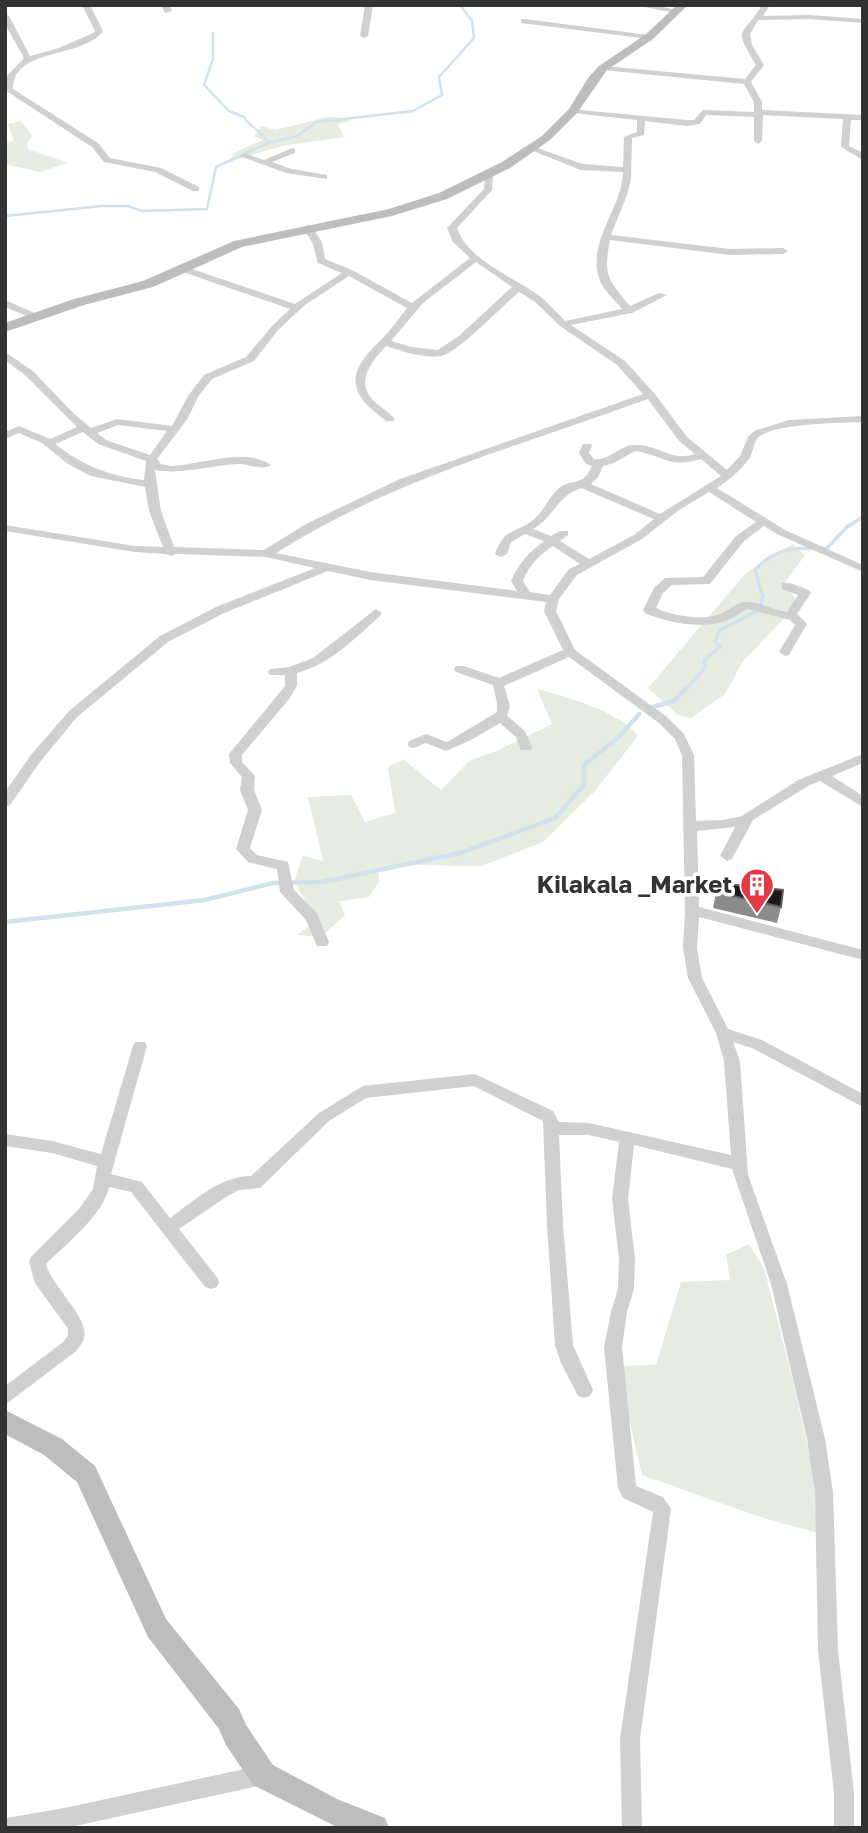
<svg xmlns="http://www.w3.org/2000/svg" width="868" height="1833" font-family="'Golos Text',sans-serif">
<rect width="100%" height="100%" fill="#fff"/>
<g fill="#e6ecdf">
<polygon points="328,117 345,118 351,121 338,124 344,137 282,146 228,162 236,152 263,140 254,136 261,126 275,130"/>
<polygon points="21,121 33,136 27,143 28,149 68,163 39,172 5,164 5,143 14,141 8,124"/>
<polygon points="792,544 805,555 784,584 799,603 743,661 725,694 691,718 678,715 648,688 745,574"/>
<path d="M537,689C567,697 619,711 638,736L594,792L543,842L482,866L410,865L378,869L379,882L369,897L339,901L345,915L321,937L297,935L316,921L294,881L303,856L323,861L308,797L351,795L365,822L395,813L388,766L404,760L441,790L469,761L499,750L552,724Z"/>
<polygon points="749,1244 764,1268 792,1377 813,1470 818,1533 760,1517 642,1475 617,1366 656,1365 681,1282 730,1280 726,1255"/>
</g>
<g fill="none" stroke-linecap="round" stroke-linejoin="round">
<g stroke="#cfe2ee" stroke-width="2.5">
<path d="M213,33V59L204,85L229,111L244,117C250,128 264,132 268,143"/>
<polyline points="5,216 102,206 128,206 142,211 207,209 216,167 268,143 297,136 317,122 413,111 442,95 439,77 474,38 472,21 460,5"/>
</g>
<g stroke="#cfe2ee" stroke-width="3.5">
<polyline points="821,548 826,549 847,527 863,517"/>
<path d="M684,691L705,668L704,660L720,647L715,641L720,630L759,610L763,597L755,570C772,551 789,548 813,548"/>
</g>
<g stroke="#cfe2ee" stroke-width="4.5">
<polyline points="649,708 674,701 685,689"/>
<polyline points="5,922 205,900 273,883 322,882 460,853 555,818 584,785 584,765 620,736 639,714"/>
</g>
<g fill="#d0d0d0" fill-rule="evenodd">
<path d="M82,5H90L103,31C83,59 13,47 13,89L98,143L110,158L161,168L199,187V191H193L155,172L104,162L92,147L5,90L7,76L24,58L5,24V14L9,16L30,56L59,48L93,33L95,31Z"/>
<polygon points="161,5 169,5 172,11 165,13"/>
<polygon points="365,5 373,5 368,36 364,38 360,36"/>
<polygon points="634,5 654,5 680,11 676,13"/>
<path d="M762,5H770L763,16L809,15L863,19V23L809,19L758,20L750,34L752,45L764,65L751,82L762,102V110L863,115V120H851L849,146L863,153V160L841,147L843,119L763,115L762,141L758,144L754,141V117L706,115L700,124L687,126L645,121L644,135L632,138L631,178L627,195L611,235L730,249L783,248L788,251L783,254L730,255L610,240C603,276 608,279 630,306L659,293L667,295L632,313L571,325L625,361L654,393L687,437L727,470L740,456L748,437L754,431L789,420L863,416V422C843,423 768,423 757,439C753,445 753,453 749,459C740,471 729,480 717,488L785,530L863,565V572L777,534L764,526L744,541L710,584L672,585L663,593L656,608C674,616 701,621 720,614C729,611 735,603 744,602C759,601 773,610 787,612L798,595L782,589V583H790L809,590L811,593L797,614L807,624L789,655L785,656L779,652L795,625L790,620L748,609C741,611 736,617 728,620C703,630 669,623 645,613L643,610L654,588L665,578L703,577L736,536L756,522L709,492L679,510L642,539L577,575L559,599L556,611L575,650L667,717L684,734L694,755L696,821L723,820L742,816L798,780L863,754V763L832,776L863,796V807L820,781L808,786L753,820L732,859L727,861L720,856L735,827L697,831L699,907L863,950V960L699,917L697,948L702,978L728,1029L762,1040L863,1094V1107L752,1048L733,1042L740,1061L748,1175L787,1284L825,1439L833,1492L838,1650L854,1793V1828H834V1793L818,1650L815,1492L807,1439L771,1284L732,1169L634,1145L628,1199L635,1259L634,1289L627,1312L622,1347L636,1486L663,1497L671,1509L640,1739L642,1828H622L620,1739L653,1512L623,1498L618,1488L604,1347L611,1312L618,1289L619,1259L612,1199L619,1142L589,1135H559L563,1225L573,1345L593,1390L590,1396L584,1398L578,1396L561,1363L555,1345L547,1225L543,1121L474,1086L366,1098L329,1121L260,1188L239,1190L229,1195L179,1229L217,1277L219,1282L217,1287L211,1289L205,1287L131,1192L109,1187C104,1214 65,1245 46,1264C51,1286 90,1318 84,1338C83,1343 78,1348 75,1352L5,1405V1386L63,1342L68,1335V1329L35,1283L29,1262L31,1257L79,1209L93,1189L97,1166L52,1153L5,1146V1134L52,1141L101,1154L133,1046L135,1042H145L147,1046L111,1174L142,1182L170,1218C194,1201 220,1176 251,1176L319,1113L363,1086L475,1074L553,1111L559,1122L589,1123L731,1155L724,1061L716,1033L688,978L683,948L685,910L682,755L675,739L659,723L569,657L504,686L510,706L507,716L525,731L532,747L531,750H521L516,737L500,723L471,740L446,751L426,743L414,748L409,747L408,744L409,741L426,734L447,742L497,712V703L493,685L456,672L454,669L456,666H464L499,678L563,650L544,611L546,602L370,580L328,571L224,613L168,642L77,717L40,762L10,805L5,807V792L30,756L69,711L160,636L216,607L315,568L266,557L176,554L171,556L166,554L135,552L5,531V525L135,546L163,547L149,511L145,487L91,476L68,464L42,443L19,433L5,439V432L19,426L50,439L77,427L26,376L5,360V352L34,372L72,412L91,428L117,419L172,426L188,396L204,375L246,357L272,326L290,309L177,270V266H183L295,304L342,273L318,263L312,242L303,228L308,225L311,226L322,242L325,259L352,270L412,303L470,258L453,242L447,228L484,189L485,174L489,171L493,174L492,190L457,228C468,261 516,278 541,297C549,304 557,313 565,321L622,309C615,300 602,289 599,278C587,241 622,208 623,172L581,170L528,149L535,147L582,164L623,167L624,137L637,132V120L573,113L569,111L570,109L687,120H694L703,110L754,112V102L744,84L603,70L599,68L603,66L745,79L756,65C732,24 742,39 762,5ZM476,262L512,287L460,335L438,350L412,347L391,341L423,303ZM349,276L407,308C401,315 396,323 390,330C376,347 345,368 359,394C365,406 377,413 386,421H394L395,419C389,412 380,407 373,400C355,381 372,361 386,346C402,351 424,359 441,356C459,352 503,305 519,292L534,301L560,326L617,365L643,394L400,479L306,524L264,550L174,547L161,511L155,470C184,475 210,465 239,464C250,464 263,471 271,465C245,447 201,465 171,466L161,464L157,459L188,418L198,397L212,379L254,361L278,330L305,305ZM648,399L679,441L695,454C669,462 659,444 635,445C619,445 610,461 594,459L589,453L592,446L591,444H583L579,453L586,464L592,466C583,488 572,477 558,489C549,497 544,511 534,519C515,535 505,526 495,554L501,557L507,554L511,542L525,534L544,541C529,552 518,564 511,581L517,591L370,572L276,553C393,479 520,446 648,399ZM118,425L167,431L150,455L106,440L97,433ZM83,432L98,444L146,461L144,480C110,476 83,466 55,444ZM635,451C664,455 668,469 701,459L721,476L660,514L591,484L598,477L603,466L614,463ZM581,488L654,519L634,535L589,559L560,541L568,535V531H560L551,536L533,529C554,517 557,496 581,488ZM553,546L580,564L569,569L550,595L530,592L523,581C529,565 539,555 553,546Z"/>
<polygon points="524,19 649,35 653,37 649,39 521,23 521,19"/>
<polygon points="292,148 295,149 295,153 272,162 291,169 327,175 327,179 286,173 240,156 244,153 264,160"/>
<polygon points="5,300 37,314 39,316 31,318 5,307"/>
<path d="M376,609L382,613L380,616C355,638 331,664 297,673V686L289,699L242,755V762L255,776L254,790L262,810L250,848L257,855L288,862L294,890L317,913L329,942L327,946H317L306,920L280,892L277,869L248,862L236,849L248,810L240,790L242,777L230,763L229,754L285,686V675H270L268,672L270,669L289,667L313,658Z"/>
<polygon points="263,1765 270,1768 273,1775 270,1782 263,1785 66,1828 5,1828 7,1818 69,1807"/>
</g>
<g fill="#bdbdbd" fill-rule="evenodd">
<polygon points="677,5 688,5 653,39 607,70 577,113 550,140 510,168 447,199 392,216 242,247 153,287 84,305 5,332 5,323 74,299 143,281 234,241 389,209 439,193 502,162 542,136 569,109 588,78 599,66 645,35"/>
<polygon points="5,1410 62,1439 95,1466 166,1619 239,1709 246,1725 273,1765 337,1799 385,1818 389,1828 339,1828 253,1785 226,1745 219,1729 148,1637 77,1482 44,1455 5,1434"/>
</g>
</g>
<polygon fill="#8c8c8c" points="718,883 781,907 777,923 713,908"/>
<polygon fill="#1a1a1a" stroke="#5f5f5f" stroke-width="2" points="718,883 783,890 781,907 716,892"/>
<defs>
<g id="building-pin" transform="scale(1.75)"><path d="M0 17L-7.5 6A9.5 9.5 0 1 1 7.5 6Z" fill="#e63946" stroke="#fff"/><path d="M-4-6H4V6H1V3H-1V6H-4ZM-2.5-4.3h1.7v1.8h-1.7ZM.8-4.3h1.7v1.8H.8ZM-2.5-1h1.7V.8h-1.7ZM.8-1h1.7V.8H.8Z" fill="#fff"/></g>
</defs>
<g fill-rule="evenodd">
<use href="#building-pin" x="757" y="885"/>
</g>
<g text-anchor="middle" stroke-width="7" stroke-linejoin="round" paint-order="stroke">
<g font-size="24" font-weight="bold" fill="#333" stroke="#fff" text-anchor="end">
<text x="732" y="893">Kilakala _Market</text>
</g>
</g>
<rect width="868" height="1833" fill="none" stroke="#333333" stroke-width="14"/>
</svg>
